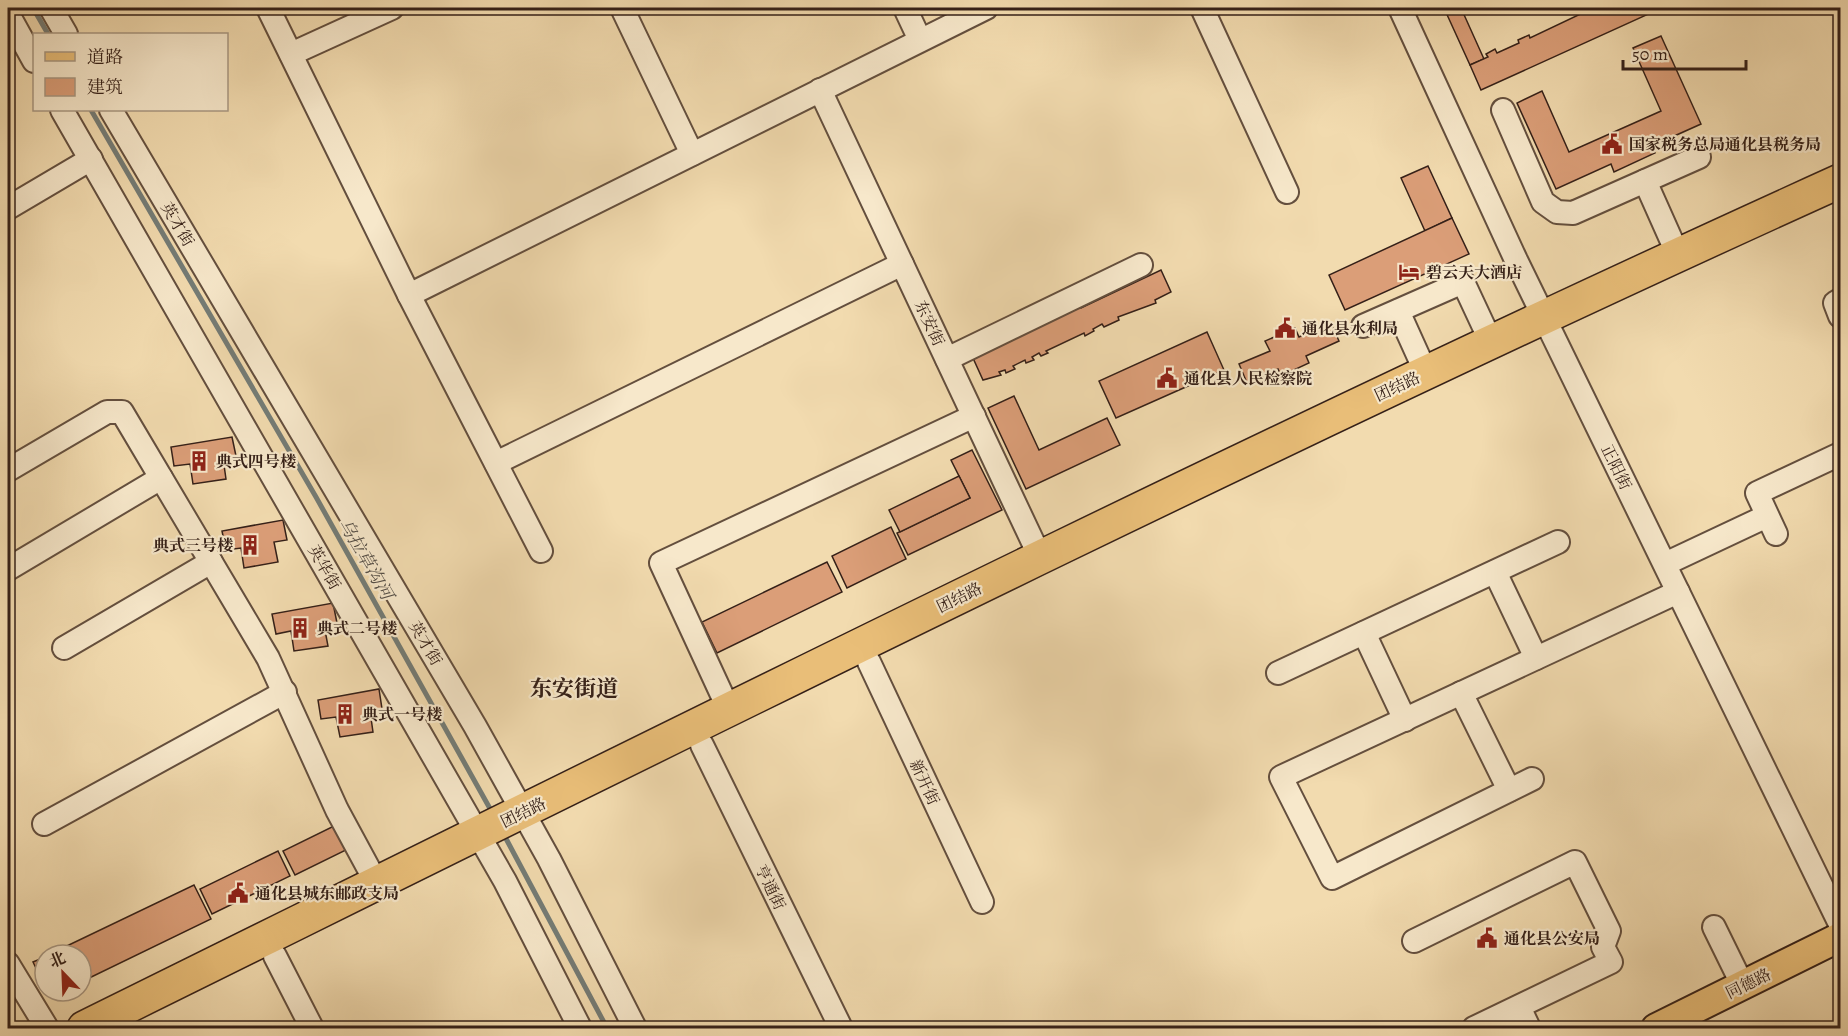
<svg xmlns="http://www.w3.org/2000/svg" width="1848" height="1036" font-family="Alegreya,'Noto Serif SC',serif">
<rect width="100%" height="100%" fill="#f2dbaf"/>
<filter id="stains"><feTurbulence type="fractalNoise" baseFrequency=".00333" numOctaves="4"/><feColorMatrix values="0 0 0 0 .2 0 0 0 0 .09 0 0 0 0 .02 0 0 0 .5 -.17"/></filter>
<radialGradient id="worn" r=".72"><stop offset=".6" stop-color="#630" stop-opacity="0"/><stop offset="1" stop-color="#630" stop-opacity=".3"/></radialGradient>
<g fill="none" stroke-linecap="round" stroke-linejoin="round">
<g stroke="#747c76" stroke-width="5">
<polyline points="33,8 48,34"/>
<polyline points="91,110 316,497 493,814"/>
<polyline points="503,833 607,1028"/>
</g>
</g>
<g fill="#db9e78" stroke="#352018" stroke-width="1.5">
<polygon points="1444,8 1461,8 1484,59 1470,65"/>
<polygon points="1593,8 1651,8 1653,12 1481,90 1470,65 1488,57 1486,54 1495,49 1497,53 1519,43 1518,40 1529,35 1530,38"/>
<polygon points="1661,36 1701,124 1652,146 1655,153 1614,172 1611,164 1556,189 1517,103 1542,91 1569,152 1661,111 1633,48"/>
<polygon points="1428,166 1452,218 1425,231 1401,178"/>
<polygon points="1452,218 1469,254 1345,310 1329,275"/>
<polygon points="1161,270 1171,292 1155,300 1156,303 1118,317 1119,320 1104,327 1102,324 1093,329 1094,331 1085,336 1084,333 1046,351 1048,353 1041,356 1039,353 1032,357 1034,360 1026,363 1025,360 1013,366 1015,369 1006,373 1005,370 999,372 1001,375 983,380 973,358 1041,326 1039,322 1079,303 1081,308"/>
<polygon points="1331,323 1339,341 1306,356 1309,363 1281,376 1278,369 1247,383 1239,364 1270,351 1265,341 1295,328 1299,337"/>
<polygon points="1207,332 1224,370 1116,418 1099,381"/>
<polygon points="1014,396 1039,450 1107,418 1120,445 1026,489 988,408"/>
<polygon points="232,437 236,456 223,458 226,479 193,484 190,464 174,466 171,447"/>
<polygon points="972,450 1002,510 908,555 897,533 970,498 951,460"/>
<polygon points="959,476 970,498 900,532 889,510"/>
<polygon points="283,520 287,540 274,542 278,562 244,568 241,548 226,550 222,531"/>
<polygon points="891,527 906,559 847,588 832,556"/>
<polygon points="827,562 842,592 717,653 702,622"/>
<polygon points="333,603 337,623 324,625 328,646 294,651 291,631 276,634 272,614"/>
<polygon points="379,689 382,709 370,711 373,732 340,737 336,717 321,719 318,700"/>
<polygon points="336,825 348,849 295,875 283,851"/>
<polygon points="278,851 290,876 212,914 200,889"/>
<polygon points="194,885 211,919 81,982 81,955 48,955"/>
<polygon points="45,957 45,987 33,962"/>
</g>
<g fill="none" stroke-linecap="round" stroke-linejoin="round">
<g stroke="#644f3e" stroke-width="26">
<g id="minor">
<polyline points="51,8 66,34"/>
<polyline points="268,8 409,295 541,551"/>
<polyline points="622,8 692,154"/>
<polyline points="905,8 920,40"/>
<polyline points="1202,8 1287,192"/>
<polyline points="1400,8 1516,260 1840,924"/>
<polyline points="8,14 34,61"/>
<polyline points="291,54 392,8"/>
<polyline points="820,90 1040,557"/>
<polyline points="62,110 505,881 580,1028"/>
<polyline points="111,110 475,726 549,859 635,1028"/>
<polyline points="1503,110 1543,202 1557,212 1573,213 1699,157"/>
<polyline points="1645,181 1678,255"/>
<polyline points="8,208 91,159"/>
<polyline points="409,295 986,8"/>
<polyline points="1840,300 1835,303 1840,316"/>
<polyline points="1398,311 1426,373"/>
<polyline points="1363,326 1463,282 1491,342"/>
<polyline points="947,359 1141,265"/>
<polyline points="496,463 902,264"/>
<polyline points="8,470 107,412 122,412 268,658 337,810 377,884"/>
<polyline points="1776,534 1757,493 1840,454"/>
<polyline points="1665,564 1767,516"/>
<polyline points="8,569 161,478"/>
<polyline points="1495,572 1536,658"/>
<polyline points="1364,633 1405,720"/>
<polyline points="64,648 211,562"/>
<polyline points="869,662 982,902"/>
<polyline points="1278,673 1558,542"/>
<polyline points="1461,693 1509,790"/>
<polyline points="729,710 661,563 974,416"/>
<polyline points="702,745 841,1028"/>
<polyline points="1532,779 1332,878 1281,777 1678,592"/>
<polyline points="44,824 285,692"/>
<polyline points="1714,927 1743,986"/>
<polyline points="1414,941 1575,862 1609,931 1603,947 1611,962 1474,1028"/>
<polyline points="275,956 312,1028"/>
<polyline points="8,964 47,1028"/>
<polyline points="1519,1007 1529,1028"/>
</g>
</g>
<g stroke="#352018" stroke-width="32">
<polyline id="major" points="1656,1028 1840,937"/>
</g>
<g stroke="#352018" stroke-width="36">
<path id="highway" d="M84,1028C667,740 1248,449 1840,181"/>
</g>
<use href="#minor" stroke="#f7e8cb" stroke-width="22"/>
<use href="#major" stroke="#e9be78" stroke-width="28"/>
<use href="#highway" stroke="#e9be78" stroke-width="33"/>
</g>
<defs>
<g id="civic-bare" transform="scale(1.62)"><path d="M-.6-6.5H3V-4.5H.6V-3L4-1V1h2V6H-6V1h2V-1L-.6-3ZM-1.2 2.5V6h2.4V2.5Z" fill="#8f2418" stroke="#f7e8cb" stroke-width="2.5" paint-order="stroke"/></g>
<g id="hotel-bare" transform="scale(1.62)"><path d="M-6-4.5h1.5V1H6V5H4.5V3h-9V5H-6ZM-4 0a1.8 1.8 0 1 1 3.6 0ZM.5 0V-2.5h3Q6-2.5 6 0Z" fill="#8f2418" stroke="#f7e8cb" stroke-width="2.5" paint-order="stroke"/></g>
<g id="building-bare" transform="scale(1.62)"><path d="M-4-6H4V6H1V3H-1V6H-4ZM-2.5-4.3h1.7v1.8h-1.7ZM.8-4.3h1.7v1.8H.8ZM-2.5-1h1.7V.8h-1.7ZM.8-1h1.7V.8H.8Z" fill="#8f2418" stroke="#f7e8cb" stroke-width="2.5" paint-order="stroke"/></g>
</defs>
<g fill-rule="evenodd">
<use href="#civic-bare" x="1612" y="144"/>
<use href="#hotel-bare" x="1409" y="272"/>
<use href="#civic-bare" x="1285" y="328"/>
<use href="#civic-bare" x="1167" y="378"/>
<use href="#building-bare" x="199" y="461"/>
<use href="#building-bare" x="250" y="545"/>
<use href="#building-bare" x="300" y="628"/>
<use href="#building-bare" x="345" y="714"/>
<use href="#civic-bare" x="238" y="893"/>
<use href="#civic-bare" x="1487" y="938"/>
</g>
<g text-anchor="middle" stroke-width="4.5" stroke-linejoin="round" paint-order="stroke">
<g font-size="16" font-weight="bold" fill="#352018" stroke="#f7e8cb" text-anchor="start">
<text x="1629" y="150">国家税务总局通化县税务局</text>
<text x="1426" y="278">碧云天大酒店</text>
<text x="1302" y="334">通化县水利局</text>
<text x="1184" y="384">通化县人民检察院</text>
<text x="216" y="467">典式四号楼</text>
<text x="233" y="551" text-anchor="end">典式三号楼</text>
<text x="317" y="634">典式二号楼</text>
<text x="362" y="720">典式一号楼</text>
<text x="255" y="899">通化县城东邮政支局</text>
<text x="1504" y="944">通化县公安局</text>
</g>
<g font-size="16" fill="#352018" stroke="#f7e8cb">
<text transform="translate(178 224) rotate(59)" y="6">英才街</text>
<text transform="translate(930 323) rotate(65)" y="6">东安街</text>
<text transform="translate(1397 386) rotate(-25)" y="6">团结路</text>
<text transform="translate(1617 467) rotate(64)" y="6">正阳街</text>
<text transform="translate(325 567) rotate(60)" y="6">英华街</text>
<text transform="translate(959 597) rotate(-26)" y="6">团结路</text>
<text transform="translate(426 643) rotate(59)" y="6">英才街</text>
<text transform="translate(925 782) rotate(65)" y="6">新开街</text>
<text transform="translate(523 812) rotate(-26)" y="6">团结路</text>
<text transform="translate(771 887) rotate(64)" y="6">亨通街</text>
<text transform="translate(1748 983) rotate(-26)" y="6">同德路</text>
</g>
<g font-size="18" font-style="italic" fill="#544e47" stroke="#f7e8cb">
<text transform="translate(366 559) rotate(60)" y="6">乌拉草沟河</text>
</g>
<g font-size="22" font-weight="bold" fill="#352018" stroke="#f7e8cb">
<text x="574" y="696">东安街道</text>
</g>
</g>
<rect width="1848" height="1036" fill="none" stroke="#f2dbaf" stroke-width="30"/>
<rect x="9" y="9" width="1830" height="1018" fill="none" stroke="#352018" stroke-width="3"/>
<rect x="15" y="15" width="1818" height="1006" fill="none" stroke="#352018" stroke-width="1.5"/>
<rect x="33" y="33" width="195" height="78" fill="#f7e8cb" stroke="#a99883" stroke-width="1.5"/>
<rect x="45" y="52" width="30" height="9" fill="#e9be78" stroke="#a99883" stroke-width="1.5"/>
<text x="87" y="63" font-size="18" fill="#352018">道路</text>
<rect x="45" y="78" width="30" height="18" fill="#db9e78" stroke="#a99883" stroke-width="1.5"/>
<text x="87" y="93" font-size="18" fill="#352018">建筑</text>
<g transform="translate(63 973) rotate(337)"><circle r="28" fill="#f7e8cb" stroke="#a99883" stroke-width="1.5"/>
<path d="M0-4.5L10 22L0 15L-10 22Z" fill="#8f2418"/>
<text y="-9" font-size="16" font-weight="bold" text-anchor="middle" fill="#352018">北</text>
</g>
<path d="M1623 60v9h123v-9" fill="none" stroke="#352018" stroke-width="3"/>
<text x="1632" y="60" font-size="18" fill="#352018" stroke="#f7e8cb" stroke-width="4.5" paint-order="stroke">50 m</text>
<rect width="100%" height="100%" filter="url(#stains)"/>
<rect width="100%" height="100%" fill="url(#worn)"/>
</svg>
